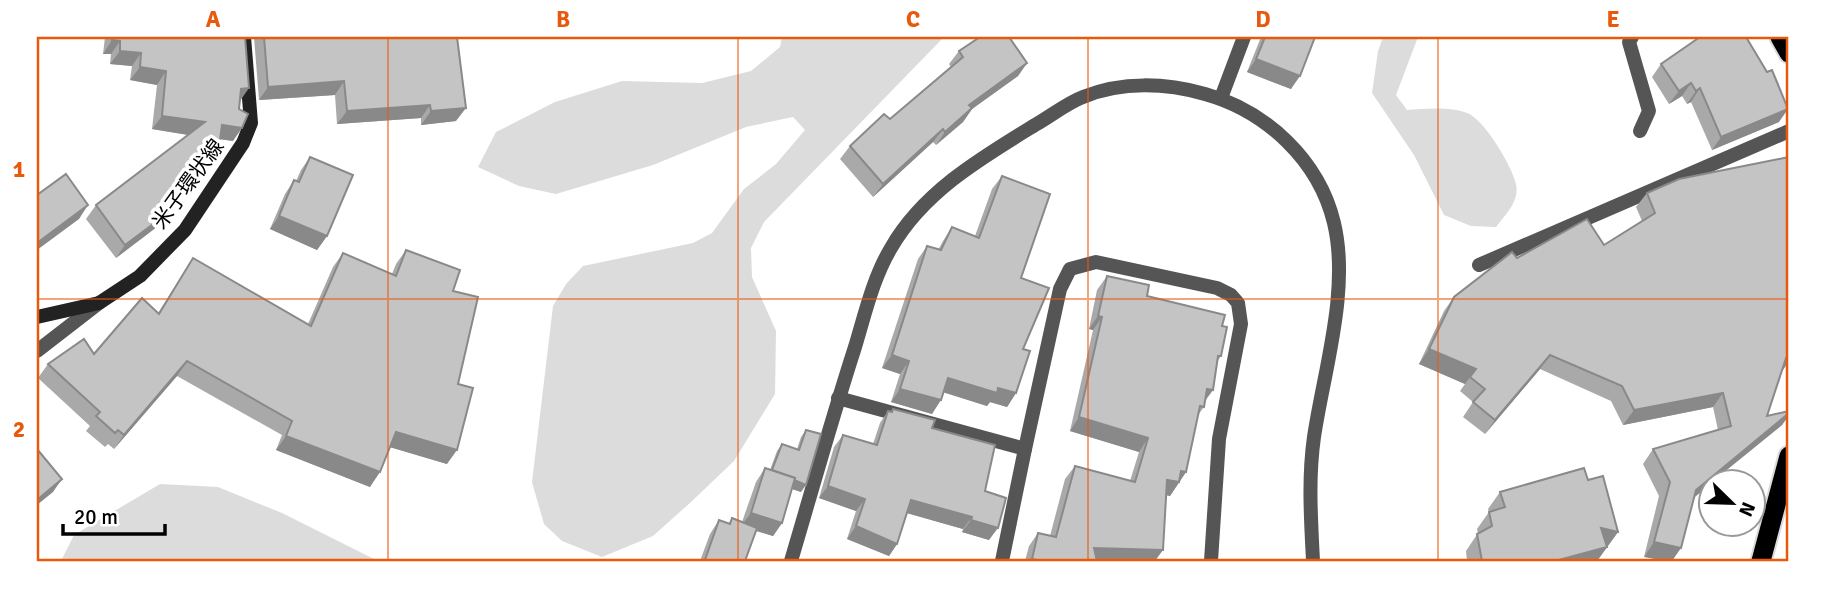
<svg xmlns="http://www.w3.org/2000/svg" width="1826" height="598" font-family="Signika,'Noto Sans JP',sans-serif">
<rect width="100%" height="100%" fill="#fff"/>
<g fill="#dcdcdc">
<polygon points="782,37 944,37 764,222 751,248 752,277 776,331 775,394 734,461 691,502 653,536 602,557 562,541 544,524 532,482 553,306 566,284 583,266 693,243 712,233 744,189 776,164 805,130 793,117 746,127 653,165 556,194 519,186 478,167 496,132 555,102 622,81 702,83 751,71 780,47"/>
<path d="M1383,37H1418L1396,95L1407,110C1425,109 1449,106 1467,113C1484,119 1512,166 1516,184C1520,201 1505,215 1496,227L1471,226L1444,215L1414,155L1372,93L1378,51Z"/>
<polygon points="160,484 218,487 282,513 378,561 61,561 74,535"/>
</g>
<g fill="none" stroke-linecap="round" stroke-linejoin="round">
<g stroke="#dbdbdb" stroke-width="23">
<g id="trunk">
<polyline points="1780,37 1789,53"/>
<polyline points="1761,561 1789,456"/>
</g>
</g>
<g stroke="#555" stroke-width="14">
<polyline points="1632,37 1629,42 1649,111 1640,131"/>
<polyline points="1221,98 1244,37"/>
</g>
<g stroke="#555" stroke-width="14">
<polyline points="1479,265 1789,131"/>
<polyline points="37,351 99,303"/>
<polyline points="838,398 1025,449 1002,561"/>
<polyline points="1025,449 1060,289 1070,269 1096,262 1217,288 1231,295 1238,303 1241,324 1219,439 1211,561"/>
<path d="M791,561C812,490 832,418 855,347C865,314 873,278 891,248C923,192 981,158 1035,125C1051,116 1067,103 1083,97C1122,81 1166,83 1205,94C1266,111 1319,160 1334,223C1350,290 1324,370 1314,437C1308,479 1311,520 1313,561"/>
</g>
<polyline stroke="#222" stroke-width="14" points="37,317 99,303 140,276 185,230 243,143 251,123 244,37"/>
<use href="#trunk" stroke="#000" stroke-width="19"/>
</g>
<g fill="#a9a9a9">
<polygon points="105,37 245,37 239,102 233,141 220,139 210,161 162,223 116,258 86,219 96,205 188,135 152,129 157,85 130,80 132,66 110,64 111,54 103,54"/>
<polygon points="254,37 457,37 456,121 421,125 421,118 337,124 335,95 259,100"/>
<polygon points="1261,37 1315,37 1291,89 1247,72"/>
<polygon points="959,51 1027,63 1018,76 972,109 963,122 936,145 933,142 873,197 840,159 850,146 890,119 951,67 949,64"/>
<polygon points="1661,64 1779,122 1712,150 1691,102 1687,104 1682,96 1669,104 1652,77"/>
<polygon points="310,157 327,236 317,250 270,229 285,194 294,180 296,181 301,170"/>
<polygon points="1789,157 1789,361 1781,373 1767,416 1789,411 1789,415 1782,425 1711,482 1711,484 1694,497 1644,557 1659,496 1643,464 1653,449 1718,430 1713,407 1623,425 1611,401 1540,369 1485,434 1463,417 1473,402 1460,391 1465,384 1419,364 1444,311 1454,297 1517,258 1604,245 1642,221 1636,207 1647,193"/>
<polygon points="1002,176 1021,278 1023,349 1016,393 1007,407 990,402 987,406 944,392 932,414 891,402 900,374 882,368 918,259 927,246 938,250 943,241 952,227 975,236 992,189"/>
<polygon points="406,250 453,291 458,384 447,464 390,447 370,487 276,450 282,435 177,376 114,449 108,444 105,447 86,431 90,426 38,378 48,364 94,354 158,313 193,258 308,324 333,267 343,253 392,274 396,264"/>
<polygon points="1107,276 1147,296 1222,326 1221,356 1217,362 1213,390 1205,401 1204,407 1198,415 1186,472 1170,496 1166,495 1155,561 1025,561 1029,546 1038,533 1050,536 1065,479 1075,466 1130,481 1139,452 1070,431 1093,330 1089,329 1097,290"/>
<polygon points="893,409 932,428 985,491 989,540 962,532 963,529 907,513 897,544 889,556 847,539 856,511 819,498 834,447 843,435 873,444 880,423 888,411 891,411"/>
<polygon points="806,430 801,492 792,489 782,523 773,536 756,531 745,561 700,561 710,534 719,520 729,523 732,518 742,522 756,482 765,468 770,470 777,451 782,444 797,449 801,437"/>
<polygon points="1588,480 1618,532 1597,561 1467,561 1466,551 1478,533 1477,529 1489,512 1488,509 1500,492"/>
</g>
<g fill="#898989">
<polygon points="112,40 120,41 111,54 103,54"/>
<polygon points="120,51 141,53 132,66 110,64"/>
<polygon points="1256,59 1300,76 1291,89 1247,72"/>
<polygon points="1027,63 1018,76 972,109 963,122 936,145 945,132 969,105"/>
<polygon points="140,67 166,71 157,85 130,80"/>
<polygon points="344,81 335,95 259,100 268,87"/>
<polygon points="1691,83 1682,96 1669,104 1679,91"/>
<polygon points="249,88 240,101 241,89"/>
<polygon points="1700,88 1691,102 1687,104 1696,91"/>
<polygon points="430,105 421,118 337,124 347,111"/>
<polygon points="466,108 456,121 421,125 431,111"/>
<polygon points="1788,109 1779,122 1712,150 1721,137"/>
<polygon points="162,116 205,122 195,136 152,129"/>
<polygon points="222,125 242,128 233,141 212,138"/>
<polygon points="943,129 933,142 873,197 883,184"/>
<polygon points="219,148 162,223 116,258 125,245"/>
<polygon points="88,205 79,219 37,250 37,243"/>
<polygon points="279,216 327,236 317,250 270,229"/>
<polygon points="1098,316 1102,317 1093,330 1089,329"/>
<polygon points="1429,349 1476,369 1465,384 1419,364"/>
<polygon points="892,355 909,361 900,374 882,368"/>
<polygon points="1550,355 1540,369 1485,434 1495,420"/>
<polygon points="1786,358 1789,359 1789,361 1780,374"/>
<polygon points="187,361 177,376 114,449 124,435"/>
<polygon points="948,378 998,388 1016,393 1007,407 990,402 987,406 939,391"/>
<polygon points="900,389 941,400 932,414 891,402"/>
<polygon points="1207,389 1213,390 1203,403"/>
<polygon points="1723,393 1713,407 1623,425 1634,410"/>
<polygon points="1789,413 1789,415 1782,425 1712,482 1711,482 1711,484 1686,504 1696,490"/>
<polygon points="1079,417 1148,438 1139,452 1070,431"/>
<polygon points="396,432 457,450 447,464 386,446"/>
<polygon points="286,436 380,472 370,487 276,450"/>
<polygon points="1181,471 1186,472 1170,496 1158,493 1167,480"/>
<polygon points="771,472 806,485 801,492 766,480"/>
<polygon points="62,479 53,492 37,505 37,500"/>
<polygon points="828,486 865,499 856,511 819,498"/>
<polygon points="911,500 972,517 963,529 903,512"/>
<polygon points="751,513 782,523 773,536 741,526"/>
<polygon points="971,520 998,528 989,540 962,532"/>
<polygon points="856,526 897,544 889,556 847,539"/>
<polygon points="1601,528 1618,532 1597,561 1555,561"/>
<polygon points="1654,542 1681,548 1672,561 1665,561 1644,557"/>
<polygon points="1094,548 1163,550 1155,561 1084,561"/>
</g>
<g fill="#c4c4c4" stroke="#898989" stroke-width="2">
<polygon points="113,37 245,37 249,88 241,89 239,109 248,114 242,128 222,125 219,148 172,210 125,245 96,205 205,122 162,116 166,71 140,67 141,53 120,51 120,41 112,40"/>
<polygon points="264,37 457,37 466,108 431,111 430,105 347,111 344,81 268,87"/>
<polygon points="980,37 1009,37 1027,63 969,105 972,108 945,132 943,129 883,184 850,146 884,114 890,119 963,57 959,51"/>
<polygon points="1265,37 1315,37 1300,76 1256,59"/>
<polygon points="1700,37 1746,37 1767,72 1772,70 1788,109 1721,137 1700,88 1696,91 1691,83 1679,91 1661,64"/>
<polygon points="310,157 353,175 327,236 279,216 294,180 299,182"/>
<polygon points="1789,157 1789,359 1786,358 1767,416 1789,411 1789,413 1696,490 1681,548 1654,542 1670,482 1653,449 1731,426 1723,393 1634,410 1622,386 1550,355 1495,420 1473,402 1485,389 1470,377 1476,369 1429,349 1454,297 1512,252 1517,258 1587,219 1604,245 1655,213 1647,193 1679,179"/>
<polygon points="66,174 88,205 37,243 37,195"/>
<polygon points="1002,176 1050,194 1021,278 1049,288 1023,349 1030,351 1016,393 998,388 997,393 948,378 941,400 900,389 909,361 892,355 927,246 941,250 952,227 979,238"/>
<polygon points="406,250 460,270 453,291 478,297 458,384 473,388 457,450 396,432 380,472 286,436 292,421 187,361 124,435 118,430 115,433 96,416 100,412 48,364 84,339 94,354 142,298 159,314 193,258 311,326 343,253 396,276"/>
<polygon points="1107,276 1149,285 1147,296 1225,315 1222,326 1227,327 1221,356 1218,356 1213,390 1207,389 1204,407 1200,406 1186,472 1181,471 1179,482 1167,480 1163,550 1094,548 1097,561 1042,561 1032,559 1038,533 1056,537 1075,466 1135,482 1148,438 1079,417 1102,317 1098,316"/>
<polygon points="893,409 935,420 932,428 995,445 985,491 1006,498 998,528 971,520 972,517 911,500 897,544 856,526 865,499 828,486 843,435 877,445 888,411 892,412"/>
<polygon points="806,430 821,434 806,485 794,480 795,478 772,470 782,444 799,450"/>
<polygon points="37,449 62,479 37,500"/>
<polygon points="765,468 795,478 782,523 751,513"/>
<polygon points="1584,468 1588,480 1603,476 1618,532 1601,528 1607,547 1555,561 1482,561 1477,534 1492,526 1489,512 1505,507 1500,492"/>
<polygon points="732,518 757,528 745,561 709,561 705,560 719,520 730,524"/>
</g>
<path fill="none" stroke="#e8590c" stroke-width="2" stroke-opacity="0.55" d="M388,37V561M738,37V561M1088,37V561M1438,37V561M37,299H1789"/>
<g text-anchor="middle" stroke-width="7" stroke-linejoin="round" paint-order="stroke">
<g font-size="21" fill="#000" stroke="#fff">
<text transform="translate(188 184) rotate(-54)" y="7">米子環状線</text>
</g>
</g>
<rect width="1826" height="598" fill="none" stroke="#ffffff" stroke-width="77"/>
<g transform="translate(1732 503) rotate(113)"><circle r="33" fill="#ffffff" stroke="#999999" stroke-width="2"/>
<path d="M0-5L12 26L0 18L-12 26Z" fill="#000000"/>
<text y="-10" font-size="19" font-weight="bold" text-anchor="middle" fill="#000000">N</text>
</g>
<path d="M63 524v10h102v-10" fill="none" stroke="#000000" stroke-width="3.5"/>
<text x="74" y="524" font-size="21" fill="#000000" stroke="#ffffff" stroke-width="5" paint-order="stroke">20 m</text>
<rect x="38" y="38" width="1749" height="522" fill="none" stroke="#e8590c" stroke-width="2.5"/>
<g font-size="23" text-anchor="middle" font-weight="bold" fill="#e8590c">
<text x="213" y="27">A</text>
<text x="563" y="27">B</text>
<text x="913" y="27">C</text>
<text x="1263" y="27">D</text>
<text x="1613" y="27">E</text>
<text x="19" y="177">1</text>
<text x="19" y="437">2</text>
</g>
</svg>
